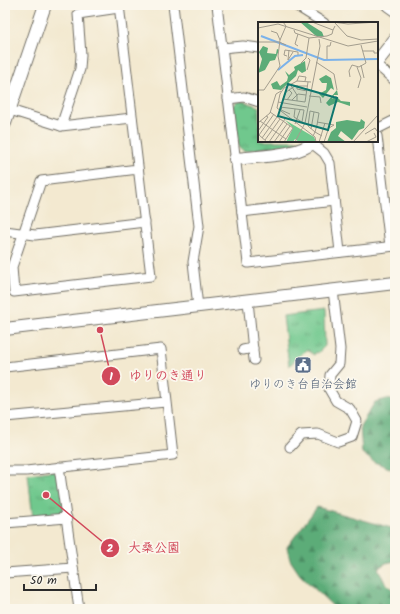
<svg xmlns="http://www.w3.org/2000/svg" width="400" height="614" font-family="Kalam,'Klee One',sans-serif">
<defs>
<pattern id="forest-firs" width="22" height="20" patternUnits="userSpaceOnUse"><rect width="22" height="20" fill="#5cac78"/><path d="M5 1l3.5 6h-7zM16 11l3.5 6h-7z" fill="#4c8c63"/></pattern>
<pattern id="park-tufts" width="24" height="20" patternUnits="userSpaceOnUse"><rect width="24" height="20" fill="#70c88d"/><path d="M3 7l-1-3M5 7V3M7 7l1-3M15 17l-1-3M17 17v-4M19 17l1-3" fill="none" stroke="#5ca373"/></pattern>
</defs>
<rect width="100%" height="100%" fill="#fbf7ec"/>
<filter id="ink" filterUnits="userSpaceOnUse"><feTurbulence type="fractalNoise" baseFrequency=".025" numOctaves="2"/><feDisplacementMap in="SourceGraphic" scale="8" xChannelSelector="R" yChannelSelector="G"/><feConvolveMatrix kernelMatrix="1 2 1 2 8 2 1 2 1" color-interpolation-filters="sRGB"/></filter>
<filter id="wash" filterUnits="userSpaceOnUse"><feTurbulence type="fractalNoise" baseFrequency=".012" numOctaves="4" result="noise"/><feDisplacementMap in="SourceGraphic" scale="16" xChannelSelector="R" yChannelSelector="G"/><feGaussianBlur stdDeviation="0.9" result="paint"/><feColorMatrix in="noise" values="0 0 0 0 0 0 0 0 0 0 0 0 0 0 0 0 0 1.4 0 .05"/><feComposite in="paint" operator="in"/></filter>
<g filter="url(#wash)">
<rect width="100%" height="100%" fill="#f3e9d0"/>
<g fill="url(#forest-firs)" stroke="#446c52">
<polygon points="387,399 395,401 395,470 374,462 362,453 360,426 375,402"/>
<polygon points="317,507 395,529 395,561 386,563 378,568 384,581 395,592 395,609 336,609 300,575 290,560 287,547"/>
</g>
<g fill="url(#park-tufts)" stroke="#4e7a5c">
<polygon points="243,101 259,107 259,141 300,141 299,143 244,151 239,147 234,105 237,102"/>
<polygon points="324,311 325,346 318,353 316,352 314,355 307,349 289,366 283,316"/>
<polygon points="58,470 66,517 33,519 28,474"/>
</g>
</g>
<g filter="url(#ink)">
<g fill="none" stroke-linecap="round" stroke-linejoin="round">
<g stroke="#716e65" stroke-width="11">
<g id="street">
<polyline points="119,5 151,276 14,292 12,267 41,181 138,169"/>
<polyline points="173,5 199,226 193,262 198,307"/>
<polyline points="217,5 248,263 395,246"/>
<polyline points="295,5 324,23"/>
<polyline points="222,48 243,46 259,48"/>
<polyline points="377,65 395,81"/>
<polyline points="228,99 244,97 259,102"/>
<polyline points="10,110 61,126 132,118"/>
<polyline points="61,126 80,69 81,55 78,14 119,8"/>
<polyline points="377,129 395,120"/>
<polyline points="377,136 390,246"/>
<polyline points="309,141 324,153 330,163 340,252"/>
<polyline points="242,212 334,201"/>
<polyline points="5,231 35,235 145,222"/>
<polyline points="248,301 254,360"/>
<polyline points="243,350 253,348"/>
<polyline points="5,367 161,349 173,455 26,471 5,471"/>
<polyline points="5,417 166,402"/>
<polyline points="290,447 301,435 318,434 338,442 352,437 357,421 350,409 336,401 329,389 330,375 339,364 340,349 333,290"/>
<polyline points="59,467 79,609"/>
<polyline points="5,523 67,518"/>
<polyline points="5,573 73,568"/>
</g>
</g>
<g stroke="#716e65" stroke-width="14">
<g id="secondary">
<polyline points="388,5 395,10"/>
<polyline points="377,62 395,39"/>
<polyline points="5,123 45,5"/>
<path d="M235,159C258,156 298,157 315,141"/>
<polyline points="5,329 395,283"/>
</g>
</g>
<use href="#street" stroke="#fff" stroke-width="9"/>
<use href="#secondary" stroke="#fff" stroke-width="12"/>
</g>
</g>
<defs>
<g id="civic-square" transform="scale(0.9)"><rect x="-9" y="-9" width="18" height="18" rx="4" fill="#5c6f8a" stroke="#fbf7ec"/><path d="M-.6-6.5H3V-4.5H.6V-3L4-1V1h2V6H-6V1h2V-1L-.6-3ZM-1.2 2.5V6h2.4V2.5Z" fill="#fff"/></g>
</defs>
<g fill-rule="evenodd">
<use href="#civic-square" x="303" y="365"/>
</g>
<g text-anchor="middle" stroke-width="3.5" stroke-linejoin="round" paint-order="stroke">
<g font-size="12" fill="#4e5e75" stroke="#fbf7ec">
<text x="303" y="388">ゆりのき台自治会館</text>
</g>
</g>
<g transform="translate(258 22)">
<rect width="120" height="120" fill="#f3e9d0"/>
<path d="M42,0H48L64,10L66,15L58,14ZM5,24L10,26L9,31L18,32L19,27L21,28L17,38L12,39L7,48L0,51L4,37L1,30ZM47,39L48,49L44,51L40,48L38,54L23,68L15,67L13,62L19,59L22,64L29,59L30,55L27,49L31,53L37,48L36,45ZM68,53L73,56L76,68L73,66L65,76L61,72L68,68L69,61H64L61,57ZM79,68L80,73H76L74,77L78,74L83,79L92,80V84L80,80L71,84L68,81ZM103,97L107,100L106,106L101,108L94,118L83,109L80,114L88,120H69L73,110L78,106V100L89,98L102,100Z" fill="#5cac78"/>
<path d="M27,98L56,115L58,120H41L37,117L35,120H28L35,106Z" fill="#70c88d"/>
<path fill="none" stroke="#7bb2ea" stroke-width="2" d="M3,14L66,38L120,37M20,48L37,34L45,33"/>
<path fill="none" stroke="#a39d8e" stroke-width="1" d="M54,0L75,8L77,4M74,0L90,2L120,0M77,1L89,14L103,18L120,17M0,6L20,2L90,24L120,19M36,8L37,11L51,16M13,9L19,11L22,18M0,20H21L28,23M40,24L37,22L40,12M31,28L30,38L35,30M105,29H116V31H120M29,34L26,33L27,28L40,30V33M69,37V24H72L73,20M58,40L76,52L79,68M43,41L48,36L51,16L69,14L74,12L75,8M103,43L106,56M99,45L103,56L100,66M49,48L52,38L50,36M92,55L91,49L94,43L101,45L108,41L103,23M39,59L41,54L48,55L47,59M53,60L39,59L26,66L22,72L19,86L57,115L58,120M32,62L39,73V79M39,63V67L49,69M50,64H37L28,70L25,77L47,80L50,60M0,68H6L22,44L20,34L22,18L28,4L25,0M51,74L62,75L63,81M29,78L34,71L31,68M34,78L40,72L48,73M20,80L49,85M22,85L46,88L44,100L36,95L37,87M24,85L23,88L32,92M12,90L35,106L26,120M2,99L28,117M59,100L76,103L71,106M0,101L12,91L18,72L23,69M37,102L42,88M53,107L56,90M0,109L10,95L8,94M107,112L117,106L119,109M55,114L57,110L59,103L61,91L52,89L50,104L57,110L64,114M4,116L19,95M7,118L22,97M9,120L1,113L16,92M11,120L27,97M16,120L29,102M21,120L32,104M37,120L47,101L62,24L61,17M61,120L67,101M66,120L72,102M95,120L120,93M108,120L118,115L116,111"/>
<path fill="#0f766e" fill-opacity="0.15" stroke="#0f766e" stroke-width="2" d="M30,62L79,76L70,108L20,94Z"/>
<rect width="120" height="120" fill="none" stroke="#2b2b2b" stroke-width="2"/>
</g>
<path fill="none" stroke="#d1495b" stroke-width="1.5" d="M100 330L111 376M46 495L110 548"/>
<g fill="#d1495b" stroke="#fbf7ec" stroke-width="1.5">
<circle cx="100" cy="330" r="4"/>
<circle cx="46" cy="495" r="4"/>
<circle cx="111" cy="376" r="10"/>
<circle cx="110" cy="548" r="10"/>
</g>
<g font-size="12" text-anchor="middle" font-weight="bold" fill="#fff">
<text x="111" y="380">1</text>
<text x="110" y="552">2</text>
</g>
<g font-size="13" text-anchor="middle" font-weight="bold" fill="#d1495b" stroke="#fbf7ec" stroke-width="3.5" stroke-linejoin="round" paint-order="stroke">
<text x="168" y="380">ゆりのき通り</text>
<text x="154" y="552">大桑公園</text>
</g>
<rect width="400" height="614" fill="none" stroke="#fbf7ec" stroke-width="20"/>
<path d="M24 584v6h72v-6" fill="none" stroke="#2b2b2b" stroke-width="2"/>
<text x="30" y="584" font-size="12" fill="#2b2b2b" stroke="#fbf7ec" stroke-width="3" paint-order="stroke">50 m</text>
</svg>
